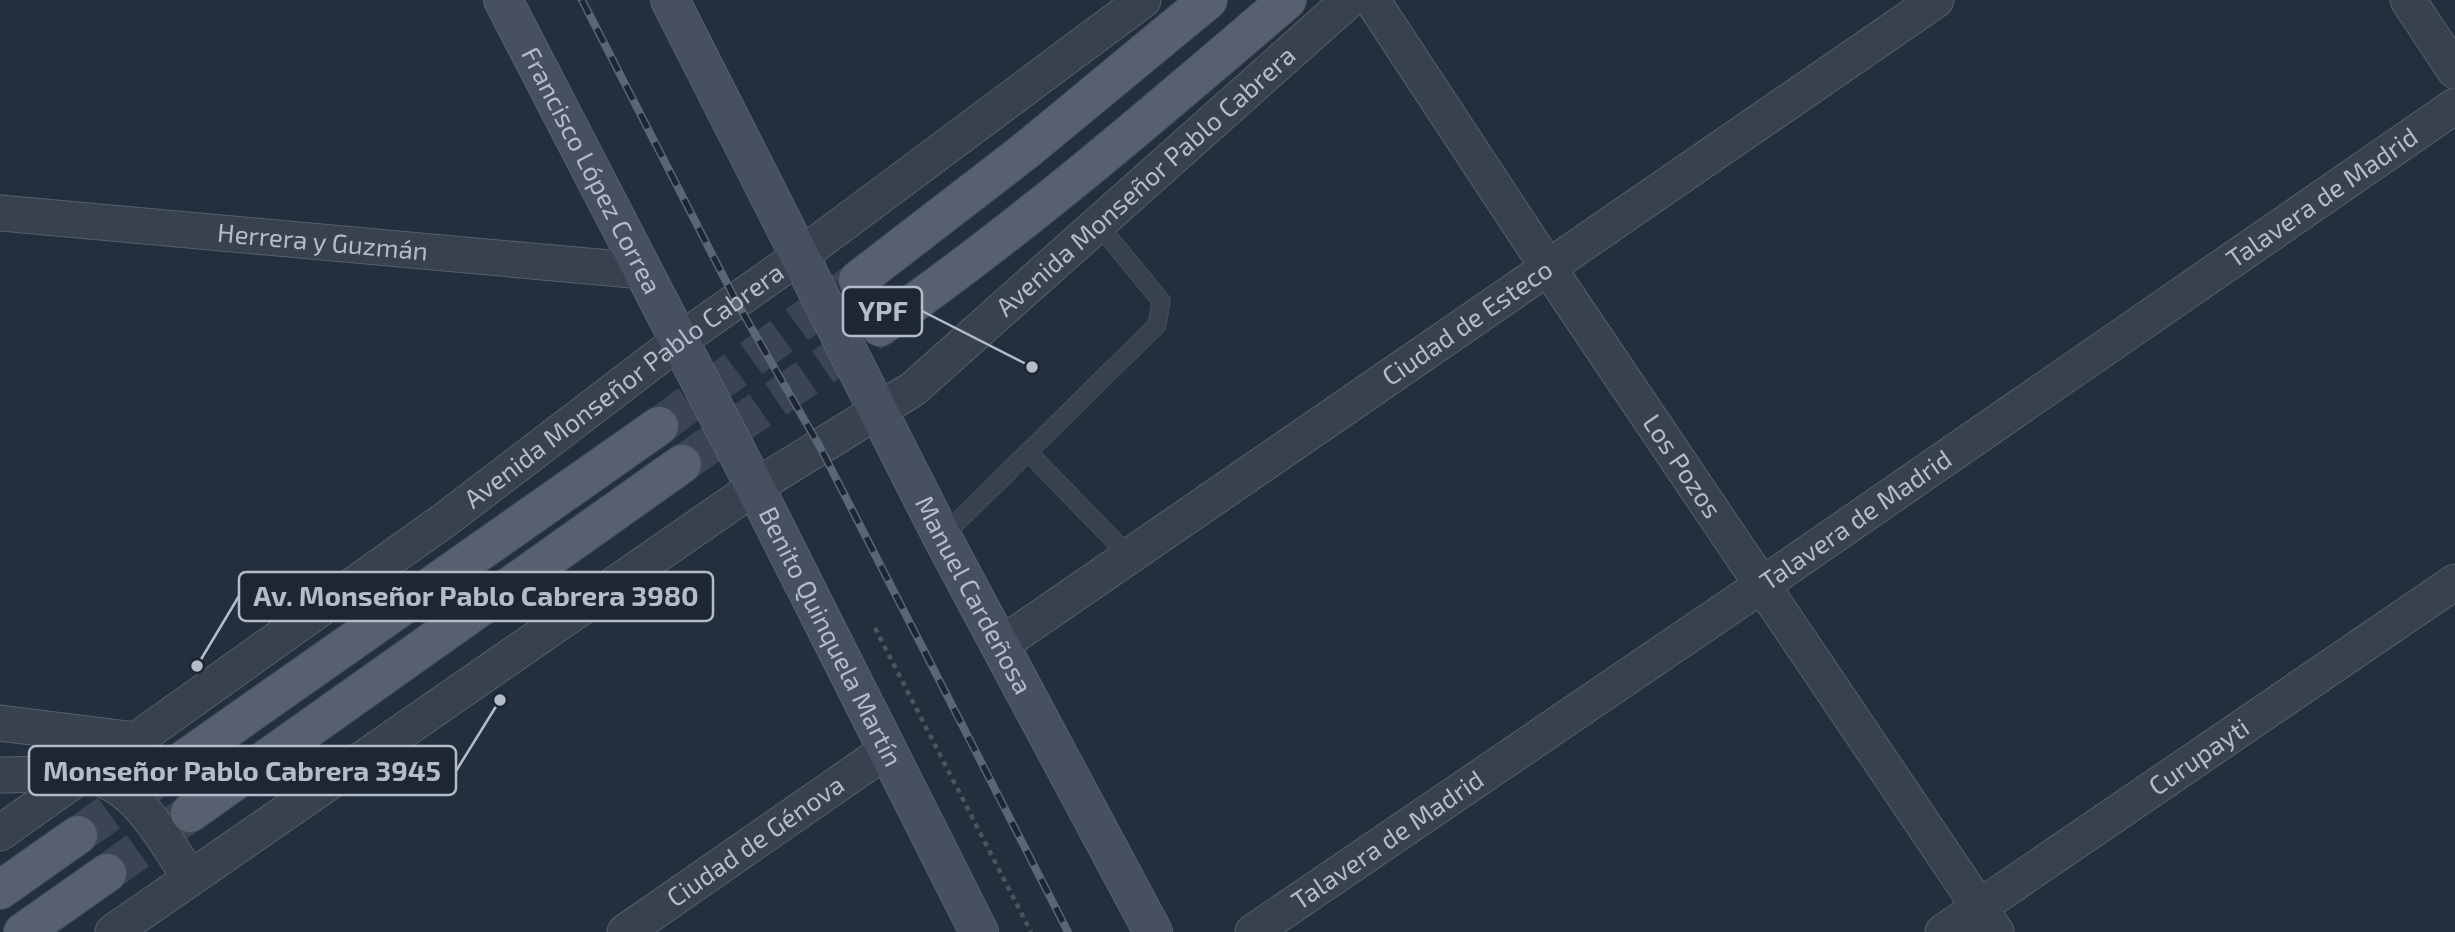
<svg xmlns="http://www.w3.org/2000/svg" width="2455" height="932" font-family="'Exo 2',sans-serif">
<rect width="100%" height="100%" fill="#242f3e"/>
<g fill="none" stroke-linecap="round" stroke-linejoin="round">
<g stroke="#3a4453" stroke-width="38" stroke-dasharray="38 19" stroke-linecap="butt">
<polyline points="659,426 858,280"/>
<polyline points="682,464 880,327"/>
<polyline points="78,835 157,779"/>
<polyline points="107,873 190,813"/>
</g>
<g stroke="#565f6c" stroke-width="19">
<g id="service">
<polyline points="1028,452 1129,556"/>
<polyline points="942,537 1157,325 1161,301 1098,224"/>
</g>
</g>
<g stroke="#565f6c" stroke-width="37">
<g id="minor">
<path id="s1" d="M1372,0L1547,266L1996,932"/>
<polyline points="2408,0 2455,71"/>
<path id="s2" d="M0,213L643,271"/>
<path id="s3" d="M999,646L1936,0"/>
<polyline points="0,723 136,740"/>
<path d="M0,775C26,775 54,772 81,774C135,779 163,838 190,878"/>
<path id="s4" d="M0,833L83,774L136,740L446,519L679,341L801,255L1143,0"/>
<path id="s5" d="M113,932L755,487L913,389L1349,0"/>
<path id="s6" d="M625,932L887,750"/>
<path id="s7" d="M1253,932L1762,585L2455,106"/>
<path id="s8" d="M1943,932L2455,582"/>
</g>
</g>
<g stroke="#565f6c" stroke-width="40">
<g id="secondary">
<path id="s9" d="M503,0L755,487L979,932"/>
<path id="s10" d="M670,0L942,537L1153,932"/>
</g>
</g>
<g stroke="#414a57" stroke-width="40">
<g id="primary">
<polyline points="858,280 1024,152 1208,0"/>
<path d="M880,327C1023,227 1155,113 1287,0"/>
<polyline points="162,775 659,426"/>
<polyline points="190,813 682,464"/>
<polyline points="0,890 78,835"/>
<polyline points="23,932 107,873"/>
</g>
</g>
<polyline stroke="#44595c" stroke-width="4.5" stroke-dasharray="5 5" stroke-linecap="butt" points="875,628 1031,932"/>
<use href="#service" stroke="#38414e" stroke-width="18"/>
<use href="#minor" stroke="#38414e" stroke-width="35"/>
<use href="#secondary" stroke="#465061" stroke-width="38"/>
<use href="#primary" stroke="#56606e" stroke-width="38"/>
<g stroke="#5a6575" stroke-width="8">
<polyline id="rail" points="582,0 736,301 820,447 1068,932"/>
</g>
<use href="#rail" stroke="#1d2633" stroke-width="5" stroke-dasharray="16" stroke-linecap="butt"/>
</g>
<g text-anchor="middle" stroke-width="5" stroke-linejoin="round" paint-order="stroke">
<g font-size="26" fill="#b4bcc9" stroke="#1d2633">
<text dy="9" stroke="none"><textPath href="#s9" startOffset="192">Francisco López Correa</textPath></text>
<text dy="9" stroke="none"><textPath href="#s5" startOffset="1279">Avenida Monseñor Pablo Cabrera</textPath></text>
<text dy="9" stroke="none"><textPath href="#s7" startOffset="1297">Talavera de Madrid</textPath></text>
<text dy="9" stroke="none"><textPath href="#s2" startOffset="324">Herrera y Guzmán</textPath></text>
<text dy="9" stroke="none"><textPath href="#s3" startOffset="569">Ciudad de Esteco</textPath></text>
<text dy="9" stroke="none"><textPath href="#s4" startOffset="768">Avenida Monseñor Pablo Cabrera</textPath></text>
<text dy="9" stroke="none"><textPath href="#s1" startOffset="560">Los Pozos</textPath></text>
<text dy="9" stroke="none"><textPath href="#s7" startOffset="730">Talavera de Madrid</textPath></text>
<text dy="9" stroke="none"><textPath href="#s10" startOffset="668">Manuel Cardeñosa</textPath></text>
<text dy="9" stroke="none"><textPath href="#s9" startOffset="716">Benito Quinquela Martín</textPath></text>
<text dy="9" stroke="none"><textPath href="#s8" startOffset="310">Curupayti</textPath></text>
<text dy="9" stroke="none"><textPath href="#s6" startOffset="159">Ciudad de Génova</textPath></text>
<text dy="9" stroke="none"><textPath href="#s7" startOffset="163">Talavera de Madrid</textPath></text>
</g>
</g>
<path fill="none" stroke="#b4bcc9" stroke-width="2.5" d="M1032 367L922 311M197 666L239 596M500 700L456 771"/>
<g fill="#b4bcc9" stroke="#1d2633" stroke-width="2.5">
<circle cx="1032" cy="367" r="7"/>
<circle cx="197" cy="666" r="7"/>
<circle cx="500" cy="700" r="7"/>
</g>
<g fill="#1d2633" stroke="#b4bcc9" stroke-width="2.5">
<rect x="843" y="287" width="79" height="49" rx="7"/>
<rect x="239" y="572" width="474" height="49" rx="7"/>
<rect x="29" y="746" width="427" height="49" rx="7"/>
</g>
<g font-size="28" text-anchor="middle" font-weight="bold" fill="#b4bcc9">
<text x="883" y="321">YPF</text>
<text x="476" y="606">Av. Monseñor Pablo Cabrera 3980</text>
<text x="242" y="781">Monseñor Pablo Cabrera 3945</text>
</g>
</svg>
